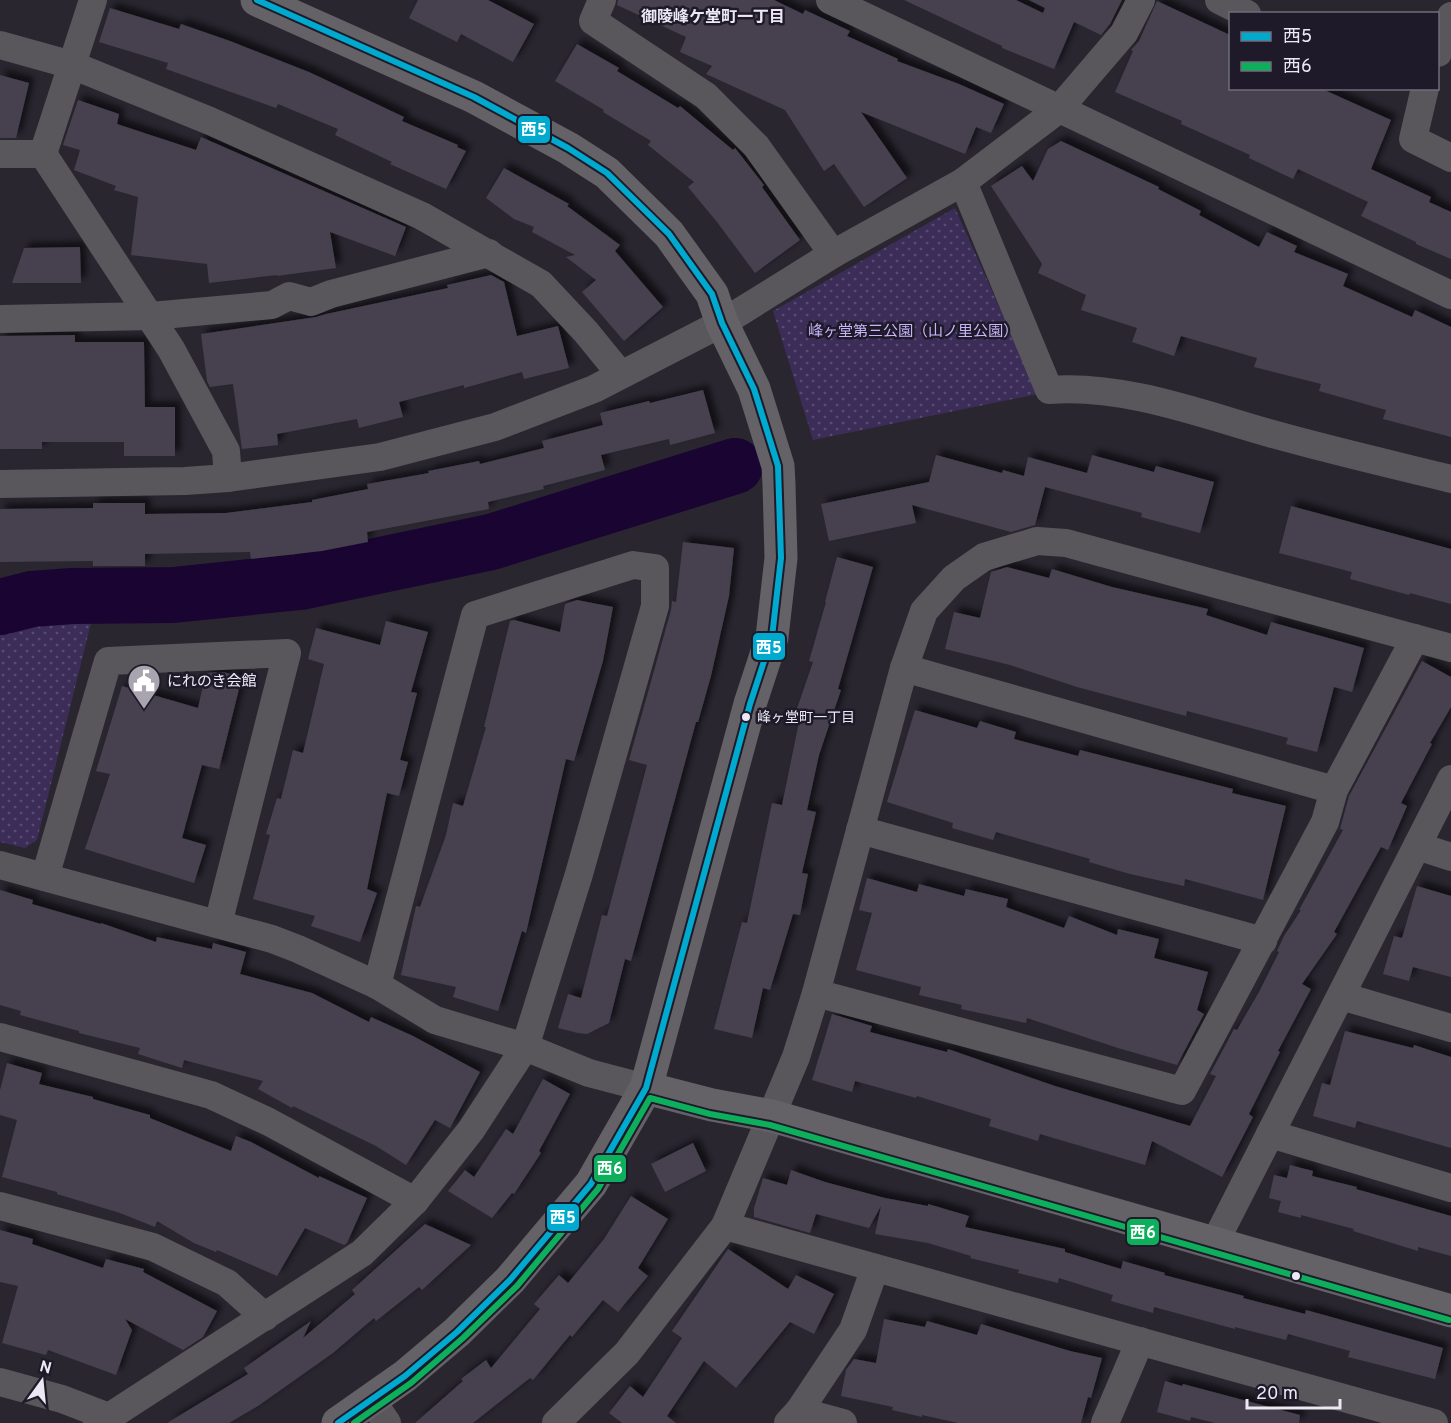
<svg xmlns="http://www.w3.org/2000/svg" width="1451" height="1423" font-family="Overpass,'Noto Sans JP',sans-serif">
<defs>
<pattern id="park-dots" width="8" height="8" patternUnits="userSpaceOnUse" patternTransform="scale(1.5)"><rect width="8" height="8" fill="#3c2d58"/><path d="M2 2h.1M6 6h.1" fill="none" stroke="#584b71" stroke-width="1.8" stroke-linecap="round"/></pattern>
<filter id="shadow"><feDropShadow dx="5.5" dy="-5.5" stdDeviation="3" flood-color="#0009"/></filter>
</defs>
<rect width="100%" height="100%" fill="#292630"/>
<g fill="url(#park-dots)">
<polygon points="955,208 1038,394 813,440 773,311"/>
<polygon points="100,587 37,840 25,848 0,842 0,595 72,596"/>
</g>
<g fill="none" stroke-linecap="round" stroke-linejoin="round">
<polyline stroke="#1a0432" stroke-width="56" points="0,607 32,599 72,596 173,595 300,582 491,542 735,466"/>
</g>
<g fill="#464050" filter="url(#shadow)">
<polygon points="418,0 488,0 534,24 513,62 461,34 457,42 409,18"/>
<polygon points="618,0 774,0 803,14 805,10 850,31 847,36 898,59 897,61 959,84 1004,104 991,133 976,127 965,154 861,112 907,178 864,207 834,164 824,171 785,110 706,74 712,66 680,52 686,37 617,5"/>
<polygon points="904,0 1016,0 1043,13 1045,8 1029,0 1122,0 1110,24 1101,35 1074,22 1054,69 1002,48 1002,46"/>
<polygon points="1157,1 1230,35 1230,88 1320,88 1391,120 1371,169 1431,197 1429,202 1451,212 1451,259 1416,244 1416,242 1361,216 1368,202 1298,169 1293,179 1249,158 1250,155 1181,124 1182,121 1115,92 1133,51 1131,50 1139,41"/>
<polygon points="110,8 179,29 181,24 230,41 309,72 404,117 402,121 458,145 457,147 466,151 446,189 390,164 392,162 335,135 338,129 278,104 276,108 166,69 168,63 99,42"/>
<polygon points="577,44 619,68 617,71 678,108 680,106 733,150 735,148 764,185 762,187 800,240 755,273 717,222 688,187 694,182 648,145 651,141 603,112 604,110 555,81"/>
<polygon points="0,75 29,83 16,138 0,138"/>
<polygon points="78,100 119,114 117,124 196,150 201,137 406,227 395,256 330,232 336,268 277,276 277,275 209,283 207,264 131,255 138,197 114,190 116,186 74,170 80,150 63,145"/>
<polygon points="1061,141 1159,187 1158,189 1201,211 1199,215 1259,247 1267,232 1297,246 1294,252 1348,274 1343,286 1412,317 1415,310 1451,327 1451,437 1383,419 1386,410 1319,391 1321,384 1254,367 1257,358 1181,336 1174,356 1132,342 1137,328 1081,310 1086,295 1038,273 1042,264 991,186 1022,166 1033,181 1048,149"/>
<polygon points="504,168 569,204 567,206 620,245 615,251 663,307 624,341 582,292 596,280 566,257 575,255 532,232 534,227 514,219 486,198"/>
<polygon points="80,247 81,283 12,283 24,248"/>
<polygon points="491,275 504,282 517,336 558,326 569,368 524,379 522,372 464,388 464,385 399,402 403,417 359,428 357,419 277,434 278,445 242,449 233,384 210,387 207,381 201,334 316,317 326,314 448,288 447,285"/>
<polygon points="75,335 75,342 144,342 145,407 175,407 175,456 124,456 124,442 42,442 42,449 0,449 0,336"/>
<polygon points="703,390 715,433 670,445 669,439 601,455 605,470 543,486 544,489 488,502 489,509 367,532 368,542 322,551 251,559 250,552 145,554 145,566 93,566 93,561 0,562 0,509 93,508 93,503 145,503 145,514 226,513 312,502 312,500 368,489 367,484 429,473 428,471 479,461 480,464 544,448 542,441 603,425 600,413 649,401 650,403"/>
<polygon points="936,455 1002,473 1003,470 1024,476 1028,457 1087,473 1092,455 1154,472 1156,466 1214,482 1200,533 1141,517 1142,513 1045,487 1035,525 1011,532 912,505 916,523 829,541 821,504 929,482"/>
<polygon points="1291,506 1451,549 1451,604 1410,593 1409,595 1350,579 1352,572 1279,553"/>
<polygon points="683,542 734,548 729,596 711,676 698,722 696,722 631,961 625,959 609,1023 587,1034 578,1033 558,1028 568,994 581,998 602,915 607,916 647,765 629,760 671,610 672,601 676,602"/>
<polygon points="837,557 873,567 838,689 841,690 819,755 807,810 816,812 802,873 808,874 800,915 793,914 770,990 763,988 752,1038 714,1029 742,922 747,923 772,803 782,805 799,722 793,720 813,662 809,661 826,602 825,602"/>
<polygon points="1007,567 1049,578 1052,569 1112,587 1208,609 1206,615 1267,635 1271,622 1364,648 1352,692 1334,687 1317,752 1286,744 1288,738 1187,711 1186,716 1077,687 1010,665 945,649 954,612 980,618 991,572"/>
<polygon points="577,600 613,607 603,661 574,761 566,759 526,933 522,931 498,1011 453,997 456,987 401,975 416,906 420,907 446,835 453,803 463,806 486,727 484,727 510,621 514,620 560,632 565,604"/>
<polygon points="386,621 428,632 411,692 417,693 400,760 408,762 399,796 387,793 367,889 377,893 360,942 311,926 315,916 253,899 270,835 266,834 277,798 281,799 293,750 303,753 324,664 308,659 316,628 380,645"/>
<polygon points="1422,661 1451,677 1451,707 1430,743 1432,744 1401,803 1407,806 1388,850 1381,847 1334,932 1337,934 1302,984 1311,989 1278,1051 1280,1052 1249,1114 1253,1117 1222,1177 1152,1141 1145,1165 1040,1134 1038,1141 989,1126 991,1119 917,1096 916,1098 855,1081 852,1092 812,1080 832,1014 872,1026 870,1032 947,1052 948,1049 1055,1086 1190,1126 1216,1076 1210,1074 1234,1029 1237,1030 1260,990 1279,952 1277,951 1284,936 1301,910 1299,910 1343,830 1340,829 1349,796"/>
<polygon points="223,672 242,677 219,769 202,765 182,838 206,845 194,883 85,849 110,774 96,771 122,686 198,708 206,673"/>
<polygon points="915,710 977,728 980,721 1016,732 1014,739 1078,756 1080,750 1233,789 1232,793 1286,806 1263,900 1185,879 1184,886 1130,874 1089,862 1090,859 996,832 993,840 952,828 953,823 887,802"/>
<polygon points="867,878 917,892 919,884 964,896 966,889 1008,899 1006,907 1064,928 1069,916 1117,935 1118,929 1159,939 1154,958 1208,972 1197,1010 1204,1014 1177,1065 1118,1048 1027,1018 1026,1023 961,1009 962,1005 919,995 921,987 856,970 872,913 859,910"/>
<polygon points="1417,886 1451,896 1451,977 1413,967 1409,981 1383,974 1394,936 1402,938"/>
<polygon points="0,890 33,900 32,904 101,924 101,923 156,942 157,937 212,949 213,943 246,952 240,974 312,993 369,1022 371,1017 413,1036 480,1072 450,1128 435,1120 406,1165 376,1146 293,1106 292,1108 258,1089 263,1081 184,1060 182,1068 138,1054 140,1048 79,1033 79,1031 20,1015 21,1011 0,1005"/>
<polygon points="1345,1031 1413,1048 1414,1045 1451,1057 1451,1148 1357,1121 1355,1128 1313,1116 1322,1083 1330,1085"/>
<polygon points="7,1063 42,1073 39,1084 93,1097 93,1099 150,1115 150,1118 231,1151 236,1136 251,1142 319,1178 319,1176 367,1198 347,1243 344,1245 305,1228 277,1276 217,1250 216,1252 194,1243 157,1221 155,1227 120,1213 57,1194 57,1192 2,1177 17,1120 0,1115 0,1090"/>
<polygon points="543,1079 570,1094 539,1151 541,1153 514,1194 512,1193 492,1218 448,1191 465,1170 474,1177 506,1129 513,1134"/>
<polygon points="693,1143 706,1171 665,1192 651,1164"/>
<polygon points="1290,1165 1313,1171 1312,1176 1357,1187 1356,1189 1451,1216 1451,1256 1418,1247 1418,1251 1353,1231 1354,1229 1301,1215 1301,1218 1278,1212 1281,1201 1269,1198 1274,1175 1287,1178"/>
<polygon points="791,1170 825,1182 885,1198 928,1206 928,1204 969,1216 965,1227 1065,1249 1065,1252 1121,1269 1123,1261 1165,1273 1164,1275 1244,1296 1243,1298 1305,1314 1306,1310 1443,1348 1435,1379 1348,1357 1350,1351 1288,1334 1286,1340 1235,1327 1235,1329 1154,1307 1153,1313 1111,1301 1113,1295 1059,1278 1058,1283 1018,1273 1019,1270 970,1258 971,1256 928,1243 875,1234 881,1206 869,1228 816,1214 810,1233 754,1217 754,1208 763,1178 787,1185"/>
<polygon points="631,1196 668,1219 638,1268 648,1276 618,1312 603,1300 572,1337 570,1335 533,1380 530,1378 473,1423 415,1423 463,1381 461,1379 486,1360 491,1368 540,1309 534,1304 559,1275 568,1283 604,1239"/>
<polygon points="425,1224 471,1245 422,1290 419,1287 376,1321 374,1318 333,1353 258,1406 229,1423 167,1423 248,1374 244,1368 311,1321 303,1338 355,1294 352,1290"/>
<polygon points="0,1230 33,1239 32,1244 103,1268 106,1259 144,1269 143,1272 217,1311 203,1337 183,1350 125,1319 132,1330 116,1375 48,1350 46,1355 2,1343 18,1286 0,1282"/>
<polygon points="728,1249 788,1289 796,1275 834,1294 814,1334 790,1322 736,1388 704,1361 667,1416 676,1423 622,1423 609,1413 630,1386 643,1397 682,1338 672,1331"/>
<polygon points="884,1319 925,1327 927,1321 977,1335 981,1324 1070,1351 1102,1358 1091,1398 1088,1397 1081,1423 958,1423 922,1415 922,1417 892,1410 893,1407 841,1396 846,1370 854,1359 876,1363"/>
<polygon points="1165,1381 1182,1386 1183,1384 1300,1415 1299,1423 1215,1423 1191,1417 1190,1421 1157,1412"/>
</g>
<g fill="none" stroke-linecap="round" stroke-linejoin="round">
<g stroke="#59575b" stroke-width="28">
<polyline points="602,0 593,21 706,96 756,146 833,254"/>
<polyline points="830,0 1451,295"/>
<polyline points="1219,0 1247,14"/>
<polyline points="0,45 72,65 210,121 422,216 541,284 586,332 621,375"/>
<polyline points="1438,53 1451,16"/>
<polyline points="1425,88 1413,139 1451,158"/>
<polyline points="0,154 43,154"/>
<polyline points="43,154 171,349 226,451 228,478"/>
<polyline points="43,154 93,0"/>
<path d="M963,182L1049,390C1122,384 1199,413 1269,433C1329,450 1390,464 1451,479"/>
<polyline points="0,319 151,316 272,305 289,296 311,302 331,294 489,253"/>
<polyline points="0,484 185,481 228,478 380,457 495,427 594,389 722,323 833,254 963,182 1059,109 1124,33 1141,0"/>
<polyline points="904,668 1334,790"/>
<polyline points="860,830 1263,941"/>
<polyline points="1417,846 1451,857"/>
<polyline points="0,865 272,939 298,949 377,985 435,1020 525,1047 589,1073 646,1088"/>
<polyline points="45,877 108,661 287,653 218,924"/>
<polyline points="816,993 1182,1091 1325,822 1334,790 1415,638"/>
<polyline points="1341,996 1451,1028"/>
<polyline points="0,1037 211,1095 269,1122 415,1201"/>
<polyline points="1270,1134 1451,1188"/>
<polyline points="0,1206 153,1247 227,1283 265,1317"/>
<polyline points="725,1226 1434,1423"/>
<polyline points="1214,1244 1451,779"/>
<polyline points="0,1382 62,1399 109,1417 112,1423"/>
<polyline points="372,1401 387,1423"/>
<polyline points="799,1411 843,1423"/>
<polyline points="97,1423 109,1417 362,1253 415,1201 471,1130 525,1047 579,874 655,606 655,568 633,565 475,615 377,985"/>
<polyline points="556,1423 627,1353 725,1226 796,1057 816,993 904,668 924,611 954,578 984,557 1037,541 1066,543 1451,648"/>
<polyline points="788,1423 799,1411 853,1330 875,1268"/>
<polyline points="1105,1423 1140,1341"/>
</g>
<g stroke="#646266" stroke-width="33">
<polyline points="257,0 474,97 568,148 607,173 669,234 712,294 722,323 754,389 778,466 779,484 781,558 772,637 750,704 646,1088 591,1184 510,1280 457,1332 405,1376 338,1423"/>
<polyline points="646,1088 712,1105 772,1116 1451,1311"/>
</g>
<g stroke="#1e1a29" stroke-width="10">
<polyline id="bus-1" points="257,0 474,97 568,148 607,173 669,234 712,294 722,323 754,389 778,466 781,558 772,637 750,704 646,1088 591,1184 510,1280 457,1332 405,1376 338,1423"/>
</g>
<g stroke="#1e1a29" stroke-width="10">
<polyline id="bus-2" points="354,1423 411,1383 463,1338 517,1286 598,1189 650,1098 710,1114 770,1125 1449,1320"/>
</g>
<use href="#bus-1" stroke="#00a9ce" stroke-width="6"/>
<use href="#bus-2" stroke="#0daf5c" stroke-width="6"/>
</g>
<defs>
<g id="civic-pin" transform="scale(1.725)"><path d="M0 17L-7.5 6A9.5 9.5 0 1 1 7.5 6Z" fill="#a8a5b0" stroke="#1e1a29"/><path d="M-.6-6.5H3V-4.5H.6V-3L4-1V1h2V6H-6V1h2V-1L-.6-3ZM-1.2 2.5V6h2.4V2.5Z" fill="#fff"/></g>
</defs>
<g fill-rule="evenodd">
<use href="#civic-pin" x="144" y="681"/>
</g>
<g fill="#ece9f5" stroke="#1e1a29" stroke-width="2">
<circle cx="746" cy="717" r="5"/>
<circle cx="1296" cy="1276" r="5"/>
</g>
<g text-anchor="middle" stroke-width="5" stroke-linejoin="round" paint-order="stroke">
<g font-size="14" fill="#ece9f5" stroke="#1e1a29" text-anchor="start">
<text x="757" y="722">峰ヶ堂町一丁目</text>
</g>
<g font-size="15" fill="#c9b4f9" stroke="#1e1a29">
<text x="913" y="336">峰ヶ堂第三公園（山ノ里公園）</text>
</g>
<g font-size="15" fill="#ece9f5" stroke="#1e1a29" text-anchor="start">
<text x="167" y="686">にれのき会館</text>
</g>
<g font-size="16" font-weight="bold" fill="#ece9f5" stroke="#1e1a29">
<text x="713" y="22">御陵峰ケ堂町一丁目</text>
</g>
</g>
<g stroke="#1e1a29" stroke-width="2">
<rect x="517" y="115" width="34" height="29" rx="6" fill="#00a9ce"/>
<rect x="752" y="632" width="34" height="29" rx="6" fill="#00a9ce"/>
<rect x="593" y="1154" width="34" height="29" rx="6" fill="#0daf5c"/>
<rect x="546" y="1203" width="34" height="29" rx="6" fill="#00a9ce"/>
<rect x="1126" y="1218" width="34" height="28" rx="6" fill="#0daf5c"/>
</g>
<g font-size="16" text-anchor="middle" font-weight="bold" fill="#fff">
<text x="534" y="135">西5</text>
<text x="769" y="653">西5</text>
<text x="610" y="1174">西6</text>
<text x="563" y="1223">西5</text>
<text x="1143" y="1238">西6</text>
</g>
<rect x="1229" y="12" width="210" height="78" fill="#1e1a29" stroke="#706d7b" stroke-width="1.5"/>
<rect x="1241" y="32" width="30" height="9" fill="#00a9ce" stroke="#706d7b" stroke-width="1.5"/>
<text x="1283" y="42" font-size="18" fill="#ece9f5">西5</text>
<rect x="1241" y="62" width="30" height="9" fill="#0daf5c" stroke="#706d7b" stroke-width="1.5"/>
<text x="1283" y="72" font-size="18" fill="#ece9f5">西6</text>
<g transform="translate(42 1381) rotate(15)" stroke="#1e1a29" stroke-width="4.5" paint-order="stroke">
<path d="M0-4.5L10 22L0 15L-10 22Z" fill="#ece9f5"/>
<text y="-9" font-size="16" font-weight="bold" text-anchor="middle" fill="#ece9f5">N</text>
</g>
<path d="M1247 1399v9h93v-9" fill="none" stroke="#ece9f5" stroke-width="3"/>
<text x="1256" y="1399" font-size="18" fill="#ece9f5" stroke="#1e1a29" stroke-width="4.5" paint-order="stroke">20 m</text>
</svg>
